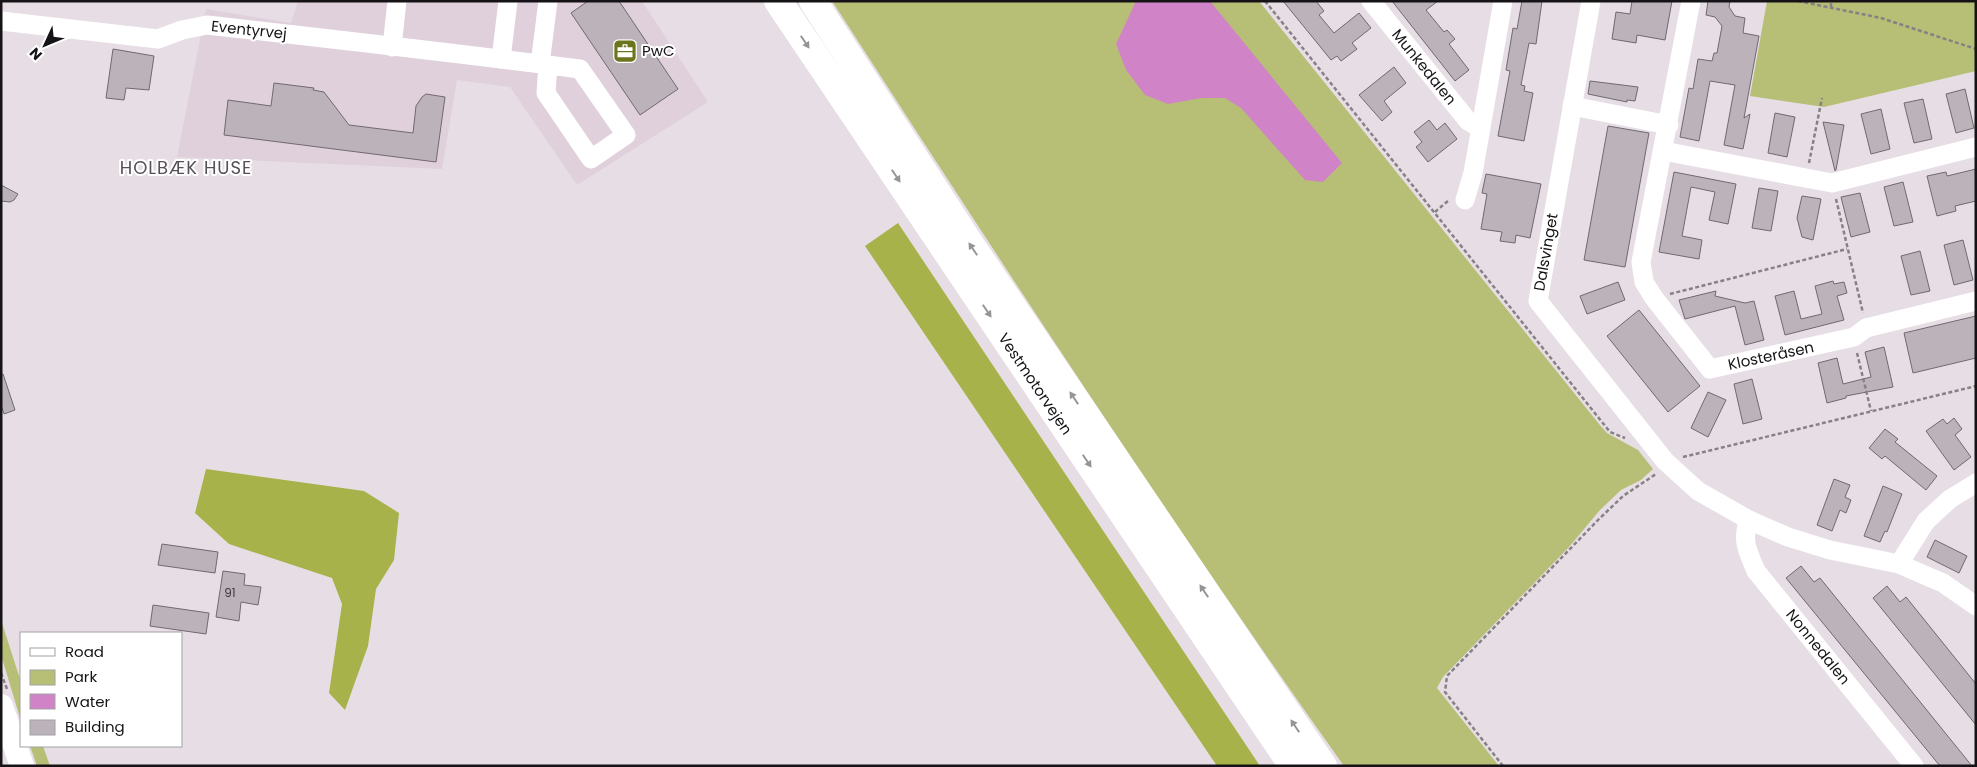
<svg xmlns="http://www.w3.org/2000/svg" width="1977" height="767" font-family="Poppins,sans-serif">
<rect width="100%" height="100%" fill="#e7dee5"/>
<polygon fill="#dfd0dc" points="298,1 642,1 708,102 577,185 510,87 457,80 442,169 177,157 206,9 291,23"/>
<g fill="#b6bf75">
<path d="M832,1H1259L1599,424L1607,433L1638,450L1653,469L1641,480L1621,490L1600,510L1569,547L1443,677L1437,688L1499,766H1344C1166,516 999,259 832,1Z"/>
<polygon points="1767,1 1976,1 1976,71 1824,107 1750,96"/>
<polygon points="1,620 21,682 21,721 1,655"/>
<polygon points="30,746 43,746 50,766 37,766"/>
</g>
<g fill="#a7b24a">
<polygon points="898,223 1260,766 1217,766 865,246"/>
<polygon points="206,469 364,491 399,513 394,560 376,589 368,646 345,710 329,693 342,604 332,578 229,544 195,513"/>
</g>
<polygon fill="#d084c7" points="1136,1 1210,1 1342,163 1323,182 1305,180 1241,108 1225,98 1201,98 1168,104 1145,95 1126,70 1116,44"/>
<g fill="#bbb2ba" stroke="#716970">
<polygon points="588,1 619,1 678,89 640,115 571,13"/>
<polygon points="1283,1 1316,1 1324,11 1319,15 1334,33 1359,13 1371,28 1352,43 1357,49 1341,61 1337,56 1331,60"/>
<polygon points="1392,1 1438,1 1426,10 1444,32 1447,30 1455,39 1449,44 1469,70 1455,81"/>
<polygon points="1522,1 1542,1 1536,44 1529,43 1521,85 1525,86 1524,91 1533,93 1524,141 1498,136 1510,71 1506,70 1513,28 1517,29"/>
<polygon points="1632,1 1672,1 1665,40 1637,35 1636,43 1612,39 1616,12 1630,14"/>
<polygon points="1708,1 1730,1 1729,7 1735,16 1745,18 1743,33 1759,36 1744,118 1750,114 1743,149 1724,145 1735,85 1710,81 1699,141 1680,137 1689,88 1693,89 1698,59 1712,61 1714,53 1717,53 1722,26 1715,17 1706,15"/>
<polygon points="113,49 154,56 149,90 126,88 124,100 106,98"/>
<polygon points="1394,67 1406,83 1384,101 1392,112 1382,121 1359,95"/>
<polygon points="1590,81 1638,87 1635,101 1627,100 1627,102 1588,94"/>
<polygon points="274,83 314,88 313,90 324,92 349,125 413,133 416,106 422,97 426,94 445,97 436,162 224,135 228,100 271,106"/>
<polygon points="1965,89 1974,128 1956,133 1946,94"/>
<polygon points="1923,99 1932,139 1914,143 1904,103"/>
<polygon points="1881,109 1890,149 1871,154 1861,114"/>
<polygon points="1775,113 1795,117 1787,157 1768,153"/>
<polygon points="1429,120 1437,130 1445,123 1457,139 1428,162 1416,147 1422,142 1414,132"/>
<polygon points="1823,122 1844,125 1836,170 1835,171"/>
<polygon points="1608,126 1649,133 1625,267 1584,260"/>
<polygon points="1976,169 1976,201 1955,206 1956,211 1937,216 1927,176 1946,172 1947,176"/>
<polygon points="1674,172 1736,184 1728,224 1709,220 1715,192 1691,187 1682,236 1702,240 1699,259 1659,252"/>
<polygon points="1486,174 1541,184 1530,238 1516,235 1515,243 1500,241 1502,232 1481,229 1487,194 1482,193"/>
<polygon points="1903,182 1913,222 1894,226 1884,187"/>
<polygon points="1,185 18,194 14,200 10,202 1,201"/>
<polygon points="1759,188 1778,191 1771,231 1752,228"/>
<polygon points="1860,193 1870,232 1851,237 1841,197"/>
<polygon points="1802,196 1821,199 1813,240 1802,237 1797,218"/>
<polygon points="1963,240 1973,280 1954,285 1944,245"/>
<polygon points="1920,251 1930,291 1911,295 1901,256"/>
<polygon points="1833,281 1834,284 1844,282 1847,293 1837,296 1844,320 1785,335 1775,296 1794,291 1801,319 1822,314 1815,286"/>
<polygon points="1618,282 1625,300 1587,314 1580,296"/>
<polygon points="1716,291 1715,296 1745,303 1754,301 1764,340 1745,345 1735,306 1685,319 1679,300"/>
<polygon points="1639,310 1700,386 1668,412 1607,336"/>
<polygon points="1976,316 1976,358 1913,373 1904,333"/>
<polygon points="1884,347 1893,387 1846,396 1846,398 1827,403 1818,363 1837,358 1843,384 1871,377 1865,352"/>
<polygon points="3,374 15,410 4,414 1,405 1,375"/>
<polygon points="1752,379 1762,419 1743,424 1734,384"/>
<polygon points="1708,392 1726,400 1708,437 1691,428"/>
<polygon points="1954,418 1962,429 1955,435 1971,457 1954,470 1926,431 1943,419 1947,424"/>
<polygon points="1885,429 1898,439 1895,442 1937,476 1926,490 1885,456 1882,459 1869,448"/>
<polygon points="1834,479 1850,485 1845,497 1851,500 1846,513 1840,510 1832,531 1817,525"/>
<polygon points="1883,486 1902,494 1887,532 1885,531 1880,542 1864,536"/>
<polygon points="1935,540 1967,556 1959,573 1927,557"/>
<polygon points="162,544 218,552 215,573 158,565"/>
<polygon points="1801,566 1814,582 1820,578 1972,766 1940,766 1786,578"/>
<polygon points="223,571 245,574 244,585 261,587 258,605 241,602 239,621 216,617"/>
<polygon points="1887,586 1900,602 1906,597 1976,684 1976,725 1873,598"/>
<polygon points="153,605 209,613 206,634 150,626"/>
</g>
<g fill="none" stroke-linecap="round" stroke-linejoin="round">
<g stroke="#878186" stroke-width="2.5" stroke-dasharray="4 2.5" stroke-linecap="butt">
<polyline points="1265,1 1610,432 1625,438"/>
<polyline points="1798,1 1881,18 1976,49"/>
<polyline points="1831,7 1831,1"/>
<polyline points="1809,163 1822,98"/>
<polyline points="1836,199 1863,313"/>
<polyline points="1435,212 1449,200"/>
<polyline points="1670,294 1847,249"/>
<polyline points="1857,353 1871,411"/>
<polyline points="1683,457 1976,386"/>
<polyline points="1,673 7,689"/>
<polyline points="1503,766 1445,692 1447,676 1599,519 1623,496 1656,474"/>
</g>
<g stroke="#fff" stroke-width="19">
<polyline points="1371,1 1468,121 1480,128"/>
<polyline points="1591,1 1538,301 1665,461 1698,491 1749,520 1788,537 1830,550 1899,564 1943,583 1976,606"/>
<polyline points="1691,1 1641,262 1644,282 1654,298 1710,369 1854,337 1866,328 1976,301"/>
<path d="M1,21L158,39L182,30L207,25C332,39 456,53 580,69L626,135L591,159L546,93L548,65"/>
<polyline points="392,47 397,1"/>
<polyline points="501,59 508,1"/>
<polyline points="540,64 548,1"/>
<polyline points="1572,106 1669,125"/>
<polyline points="1663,151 1832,183 1976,147"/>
<polyline points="1465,200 1473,173 1503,1"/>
<path d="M1749,520C1741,540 1748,552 1756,571L1914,766"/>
<polyline points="1899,564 1926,521 1950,499 1976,483"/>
</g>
<polyline stroke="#fff" stroke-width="24" points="1,706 22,766"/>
<g stroke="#fff" stroke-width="28">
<polyline points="778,1 1293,766"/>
<polyline points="813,1 970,244 1323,766"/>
</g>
</g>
<defs><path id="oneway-solid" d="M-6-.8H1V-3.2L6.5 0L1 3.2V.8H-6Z" transform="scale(1.25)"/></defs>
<g fill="#969596">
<use href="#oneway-solid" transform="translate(805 42) rotate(56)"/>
<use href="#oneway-solid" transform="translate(896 176) rotate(56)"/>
<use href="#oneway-solid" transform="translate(973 249) rotate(-124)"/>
<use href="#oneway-solid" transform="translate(987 311) rotate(56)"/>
<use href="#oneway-solid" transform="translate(1074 398) rotate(-124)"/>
<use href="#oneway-solid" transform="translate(1087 461) rotate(56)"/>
<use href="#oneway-solid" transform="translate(1204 591) rotate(-124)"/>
<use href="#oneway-solid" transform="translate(1295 726) rotate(-124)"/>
</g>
<defs>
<g id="office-square" transform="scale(1.25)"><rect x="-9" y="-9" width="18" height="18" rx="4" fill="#6c741c" stroke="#fff"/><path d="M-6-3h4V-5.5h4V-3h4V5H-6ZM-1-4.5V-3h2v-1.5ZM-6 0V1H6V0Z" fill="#fff"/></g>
</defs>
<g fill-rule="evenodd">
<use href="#office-square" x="625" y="51"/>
</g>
<g text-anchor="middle" stroke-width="4" stroke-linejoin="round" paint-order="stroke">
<g font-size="12" fill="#3f3b3f">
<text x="230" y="597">91</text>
</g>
<g font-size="15" fill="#161316" stroke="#fff">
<text transform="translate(249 30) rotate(6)" y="5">Eventyrvej</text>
<text transform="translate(1424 67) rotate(51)" y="5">Munkedalen</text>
<text transform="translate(1546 252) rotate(-80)" y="5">Dalsvinget</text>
<text transform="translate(1771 356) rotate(-12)" y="5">Klosteråsen</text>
<text transform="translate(1035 384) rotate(56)" y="5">Vestmotorvejen</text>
<text transform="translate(1818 647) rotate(51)" y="5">Nonnedalen</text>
</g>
<g font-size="15" fill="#161316" stroke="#fff" text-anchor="start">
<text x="642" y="56">PwC</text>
</g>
<g font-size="18" letter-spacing="1" fill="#575056" stroke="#fff">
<text x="186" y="174">HOLBÆK HUSE</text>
</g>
</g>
<rect width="1977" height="767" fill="none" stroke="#161316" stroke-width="5"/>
<rect x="20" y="632" width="162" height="115" fill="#ffffff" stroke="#a2a1a2"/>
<rect x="30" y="648" width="25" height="8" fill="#ffffff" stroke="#a2a1a2"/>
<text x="65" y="657" font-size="15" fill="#161316">Road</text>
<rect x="30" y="670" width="25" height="15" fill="#b6bf75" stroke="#a2a1a2"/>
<text x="65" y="682" font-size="15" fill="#161316">Park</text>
<rect x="30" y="694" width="25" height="15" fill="#d084c7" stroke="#a2a1a2"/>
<text x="65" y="707" font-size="15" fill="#161316">Water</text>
<rect x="30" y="720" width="25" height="15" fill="#bbb2ba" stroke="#a2a1a2"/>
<text x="65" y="732" font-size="15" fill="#161316">Building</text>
<g transform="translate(45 45) rotate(226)" stroke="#ffffff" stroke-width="4" paint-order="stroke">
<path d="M0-4L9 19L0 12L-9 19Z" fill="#161316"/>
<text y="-8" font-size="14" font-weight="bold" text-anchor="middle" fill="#161316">N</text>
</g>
</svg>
